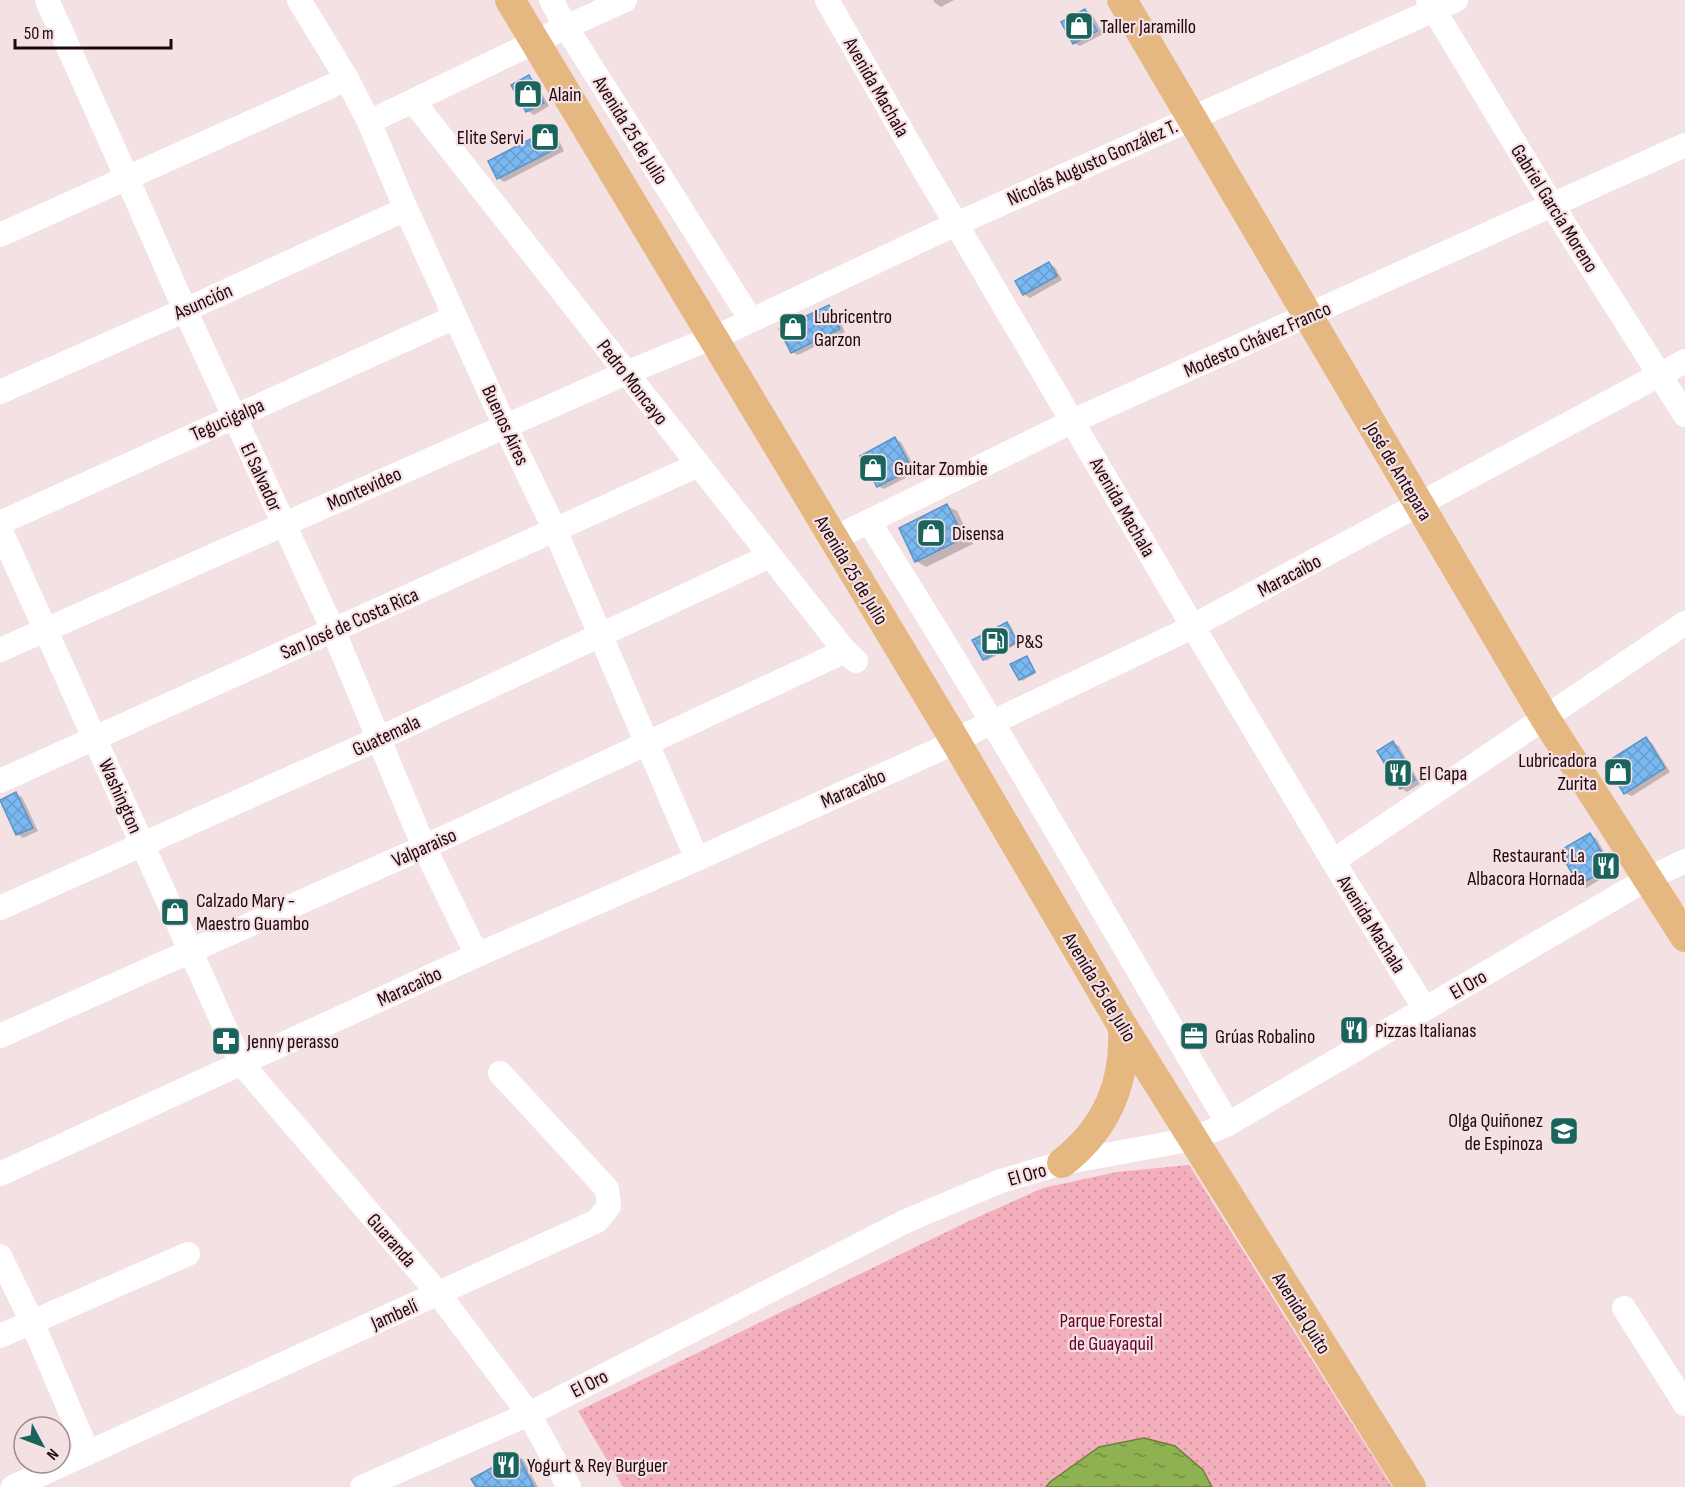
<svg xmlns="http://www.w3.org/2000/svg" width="1685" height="1487" font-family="'Sofia Sans Condensed',sans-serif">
<defs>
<pattern id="grass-dots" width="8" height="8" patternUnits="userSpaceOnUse" patternTransform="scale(1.5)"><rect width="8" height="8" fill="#f4afbc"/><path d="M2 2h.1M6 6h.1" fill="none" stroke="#d195a0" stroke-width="1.8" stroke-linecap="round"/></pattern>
<pattern id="water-ripples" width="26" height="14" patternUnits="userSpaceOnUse" patternTransform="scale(1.5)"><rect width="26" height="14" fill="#8eb251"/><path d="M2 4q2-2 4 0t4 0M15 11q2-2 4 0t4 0" fill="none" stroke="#748f42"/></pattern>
<pattern id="building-cross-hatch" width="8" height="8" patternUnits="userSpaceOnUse" patternTransform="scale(1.5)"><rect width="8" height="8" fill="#79b8f0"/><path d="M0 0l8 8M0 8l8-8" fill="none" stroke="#689dcd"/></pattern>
</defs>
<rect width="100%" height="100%" fill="#f3e1e4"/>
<polygon fill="url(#grass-dots)" points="1189,1165 1392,1487 623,1487 578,1411 969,1221 1043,1188 1117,1172"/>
<polygon fill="url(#water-ripples)" stroke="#6e7e3d" stroke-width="1.5" points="1144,1438 1175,1446 1203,1470 1212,1487 1046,1487 1050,1482 1099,1447"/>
<g fill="#0003">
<polygon points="933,0 954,0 941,7 935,3"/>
<polygon points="1085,10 1092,14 1103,34 1080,46 1074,43"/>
<polygon points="529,77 535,81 549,106 534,115 528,111"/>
<polygon points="550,131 556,134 564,151 504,182 498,178 490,162"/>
<polygon points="1049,264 1055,267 1062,280 1030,298 1024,294"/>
<polygon points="829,306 835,310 845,332 798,355 792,352"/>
<polygon points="895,439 901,442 917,472 884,489 878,486"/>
<polygon points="947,506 957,511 973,544 926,567 916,561"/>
<polygon points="1007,623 1010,625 1019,643 986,661 984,659"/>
<polygon points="1027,657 1029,659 1036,673 1022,681 1020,679"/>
<polygon points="1646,739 1652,743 1670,772 1632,796 1625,793"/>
<polygon points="1393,743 1399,746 1420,784 1407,792 1401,788"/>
<polygon points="16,794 22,797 38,831 23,838 17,834"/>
<polygon points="1590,835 1596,838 1615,871 1586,888 1580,884"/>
<polygon points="517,1456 523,1459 538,1487 477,1487"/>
</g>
<g fill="url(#building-cross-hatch)" stroke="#5795cb" stroke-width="1.5">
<polygon points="1085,9 1097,31 1073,44 1061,22"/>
<polygon points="529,75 544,103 526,112 511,85"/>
<polygon points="550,129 559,147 497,179 488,161"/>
<polygon points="1049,262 1057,276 1023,295 1015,281"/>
<polygon points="829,305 840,329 791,353 779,329"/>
<polygon points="895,437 912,469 877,487 860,456"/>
<polygon points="947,504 964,538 915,562 899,528"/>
<polygon points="1007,622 1017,642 983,660 972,640"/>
<polygon points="1027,656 1035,672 1019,680 1010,664"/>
<polygon points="1646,737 1665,768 1624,794 1605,763"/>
<polygon points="1393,741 1415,780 1400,789 1377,751"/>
<polygon points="16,792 33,828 16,835 0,800"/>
<polygon points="1590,833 1610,867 1579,885 1559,851"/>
<polygon points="517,1454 534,1487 476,1487 471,1479"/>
</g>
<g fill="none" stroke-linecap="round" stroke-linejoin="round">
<g stroke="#fff" stroke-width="24">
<polyline points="47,0 127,178 185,310 333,630 424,847 477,955"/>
<polyline points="299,0 347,79 369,122 406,209 505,426 555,530 697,859"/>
<polyline points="551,0 566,27 751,320"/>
<polyline points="827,0 919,161 1186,615 1333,861 1425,1009"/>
<polyline points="1428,0 1552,205 1685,415"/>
<polyline points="413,101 845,651 856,661"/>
<polyline points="369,122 566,27 625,0"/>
<polyline points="0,235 347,79"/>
<polyline points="0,392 185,310 406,209"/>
<path d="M869,522C994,719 1109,922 1228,1124"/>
<polyline points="0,523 455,317"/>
<polyline points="0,529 241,1063 438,1293 529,1414 569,1487"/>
<polyline points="833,539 1073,421 1685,145"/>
<polyline points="0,650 626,373 731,330 943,230 1456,0"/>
<polyline points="0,781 698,465"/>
<polyline points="1333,861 1685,623"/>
<polyline points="0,908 378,739 770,556"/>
<polyline points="0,1036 424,847 845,651"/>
<polyline points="0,1174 477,955 697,859 956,742 972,732 1178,634 1685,361"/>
<polyline points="0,1256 32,1322 88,1453"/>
<polyline points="1624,1308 1685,1404"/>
<polyline points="0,1336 188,1254"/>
<polyline points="13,1487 597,1221 609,1206 607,1189 500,1073"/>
<polyline points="362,1487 529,1414 906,1221 1001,1181 1062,1163 1193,1139 1228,1124 1647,879 1685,861"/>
</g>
<g stroke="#e5b882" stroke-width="30">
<polyline points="510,0 956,742 1123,1027 1411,1487"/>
<polyline points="1122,0 1545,718 1685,937"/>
<path d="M1062,1163C1107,1128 1126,1083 1123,1027"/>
</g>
</g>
<defs>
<g id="shop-square" transform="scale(1.5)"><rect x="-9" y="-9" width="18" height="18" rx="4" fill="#19655e" stroke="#f3e1e4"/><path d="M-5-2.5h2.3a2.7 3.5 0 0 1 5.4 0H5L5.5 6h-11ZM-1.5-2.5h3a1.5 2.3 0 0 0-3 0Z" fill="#fff"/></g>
<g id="fuel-square" transform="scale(1.5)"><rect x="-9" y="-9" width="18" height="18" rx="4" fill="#19655e" stroke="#f3e1e4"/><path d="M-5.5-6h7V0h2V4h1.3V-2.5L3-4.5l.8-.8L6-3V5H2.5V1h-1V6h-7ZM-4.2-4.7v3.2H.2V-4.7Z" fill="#fff"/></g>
<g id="restaurant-square" transform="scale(1.5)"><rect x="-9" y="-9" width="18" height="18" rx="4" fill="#19655e" stroke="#f3e1e4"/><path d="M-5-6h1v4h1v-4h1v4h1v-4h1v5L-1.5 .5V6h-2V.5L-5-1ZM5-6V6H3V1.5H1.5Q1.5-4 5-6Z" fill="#fff"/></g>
<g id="office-square" transform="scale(1.5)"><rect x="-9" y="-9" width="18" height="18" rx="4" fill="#19655e" stroke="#f3e1e4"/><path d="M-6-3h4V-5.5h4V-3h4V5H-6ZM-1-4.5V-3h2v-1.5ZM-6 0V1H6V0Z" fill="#fff"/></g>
<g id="pharmacy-square" transform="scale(1.5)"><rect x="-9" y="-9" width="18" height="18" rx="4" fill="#19655e" stroke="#f3e1e4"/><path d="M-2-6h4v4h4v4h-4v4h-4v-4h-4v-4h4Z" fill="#fff"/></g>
<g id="school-square" transform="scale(1.5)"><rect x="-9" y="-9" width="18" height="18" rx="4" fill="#19655e" stroke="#f3e1e4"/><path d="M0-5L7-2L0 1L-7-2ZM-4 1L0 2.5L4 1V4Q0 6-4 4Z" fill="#fff"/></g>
</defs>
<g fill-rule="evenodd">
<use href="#shop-square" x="1079" y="26"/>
<use href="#shop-square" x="528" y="94"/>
<use href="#shop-square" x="545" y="137"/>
<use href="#shop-square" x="793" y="327"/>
<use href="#shop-square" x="873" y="468"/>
<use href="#shop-square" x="931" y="533"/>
<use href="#fuel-square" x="995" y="641"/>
<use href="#shop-square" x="1618" y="772"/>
<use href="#restaurant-square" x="1398" y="773"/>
<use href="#restaurant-square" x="1606" y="866"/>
<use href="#shop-square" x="175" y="912"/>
<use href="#restaurant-square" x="1354" y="1030"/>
<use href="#office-square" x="1194" y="1036"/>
<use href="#pharmacy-square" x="226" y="1041"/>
<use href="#school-square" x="1564" y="1131"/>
<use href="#restaurant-square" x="506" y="1465"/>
</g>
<g text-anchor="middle" stroke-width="4.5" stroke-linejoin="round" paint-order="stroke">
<g font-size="20" fill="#22050d" stroke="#f3e1e4" text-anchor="start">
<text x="1100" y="33">Taller Jaramillo</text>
<text x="549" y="101">Alain</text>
<text x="524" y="144" text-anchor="end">Elite Servi</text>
<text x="814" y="323">Lubricentro<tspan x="814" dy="23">Garzon</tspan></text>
<text x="894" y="475">Guitar Zombie</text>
<text x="952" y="540">Disensa</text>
<text x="1016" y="648">P&amp;S</text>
<text x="1597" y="767" text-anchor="end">Lubricadora<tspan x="1597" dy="23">Zurita</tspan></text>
<text x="1419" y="780">El Capa</text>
<text x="1585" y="862" text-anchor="end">Restaurant La<tspan x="1585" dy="23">Albacora Hornada</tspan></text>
<text x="196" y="907">Calzado Mary -<tspan x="196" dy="23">Maestro Guambo</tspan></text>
<text x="1375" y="1037">Pizzas Italianas</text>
<text x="1215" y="1043">Grúas Robalino</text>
<text x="247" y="1048">Jenny perasso</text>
<text x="1543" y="1127" text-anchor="end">Olga Quiñonez<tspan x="1543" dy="23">de Espinoza</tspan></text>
<text x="527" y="1472">Yogurt &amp; Rey Burguer</text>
</g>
<g font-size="20" fill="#22050d" stroke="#f3e1e4">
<text transform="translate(877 87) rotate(60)" y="7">Avenida Machala</text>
<text transform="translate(631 130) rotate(58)" y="7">Avenida 25 de Julio</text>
<text transform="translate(1092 162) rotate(-24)" y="7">Nicolás Augusto González T.</text>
<text transform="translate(1555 208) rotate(58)" y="7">Gabriel García Moreno</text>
<text transform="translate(203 301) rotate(-24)" y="7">Asunción</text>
<text transform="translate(1257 339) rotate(-24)" y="7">Modesto Chávez Franco</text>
<text transform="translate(633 382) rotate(52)" y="7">Pedro Moncayo</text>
<text transform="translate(227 419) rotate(-24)" y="7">Tegucigalpa</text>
<text transform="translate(506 425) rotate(65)" y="7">Buenos Aires</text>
<text transform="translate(1399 471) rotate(59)" y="7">José de Antepara</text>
<text transform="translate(262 477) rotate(65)" y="7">El Salvador</text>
<text transform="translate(364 488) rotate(-24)" y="7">Montevideo</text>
<text transform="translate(1123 507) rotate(60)" y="7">Avenida Machala</text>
<text transform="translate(852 570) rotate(59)" y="7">Avenida 25 de Julio</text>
<text transform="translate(1289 575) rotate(-28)" y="7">Maracaibo</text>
<text transform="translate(349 623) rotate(-24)" y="7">San José de Costa Rica</text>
<text transform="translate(386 735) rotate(-25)" y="7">Guatemala</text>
<text transform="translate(853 788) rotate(-24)" y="7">Maracaibo</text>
<text transform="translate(121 796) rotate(66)" y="7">Washington</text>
<text transform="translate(424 847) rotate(-24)" y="7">Valparaiso</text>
<text transform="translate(1372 924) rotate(58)" y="7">Avenida Machala</text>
<text transform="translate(1468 984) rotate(-30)" y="7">El Oro</text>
<text transform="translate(409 986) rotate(-25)" y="7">Maracaibo</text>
<text transform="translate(1100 987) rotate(59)" y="7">Avenida 25 de Julio</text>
<text transform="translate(1027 1174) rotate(-16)" y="7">El Oro</text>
<text transform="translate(392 1240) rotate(49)" y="7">Guaranda</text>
<text transform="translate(1302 1313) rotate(58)" y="7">Avenida Quito</text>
<text transform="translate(394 1314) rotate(-24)" y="7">Jambelí</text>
<text transform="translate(589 1383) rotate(-27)" y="7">El Oro</text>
</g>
<g font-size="20" fill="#630028" stroke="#f3e1e4">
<text x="1111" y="1327">Parque Forestal<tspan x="1111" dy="23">de Guayaquil</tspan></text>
</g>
</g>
<g transform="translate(42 1445) rotate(131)"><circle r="28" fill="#f3e1e4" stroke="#9f898e" stroke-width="1.5"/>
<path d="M0-4.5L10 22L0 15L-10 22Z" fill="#19655e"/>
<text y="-9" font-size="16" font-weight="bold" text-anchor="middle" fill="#22050d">N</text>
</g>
<path d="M15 39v9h156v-9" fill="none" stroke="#22050d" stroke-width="3"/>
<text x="24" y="39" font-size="18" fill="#22050d" stroke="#f3e1e4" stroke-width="4.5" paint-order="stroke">50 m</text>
</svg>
